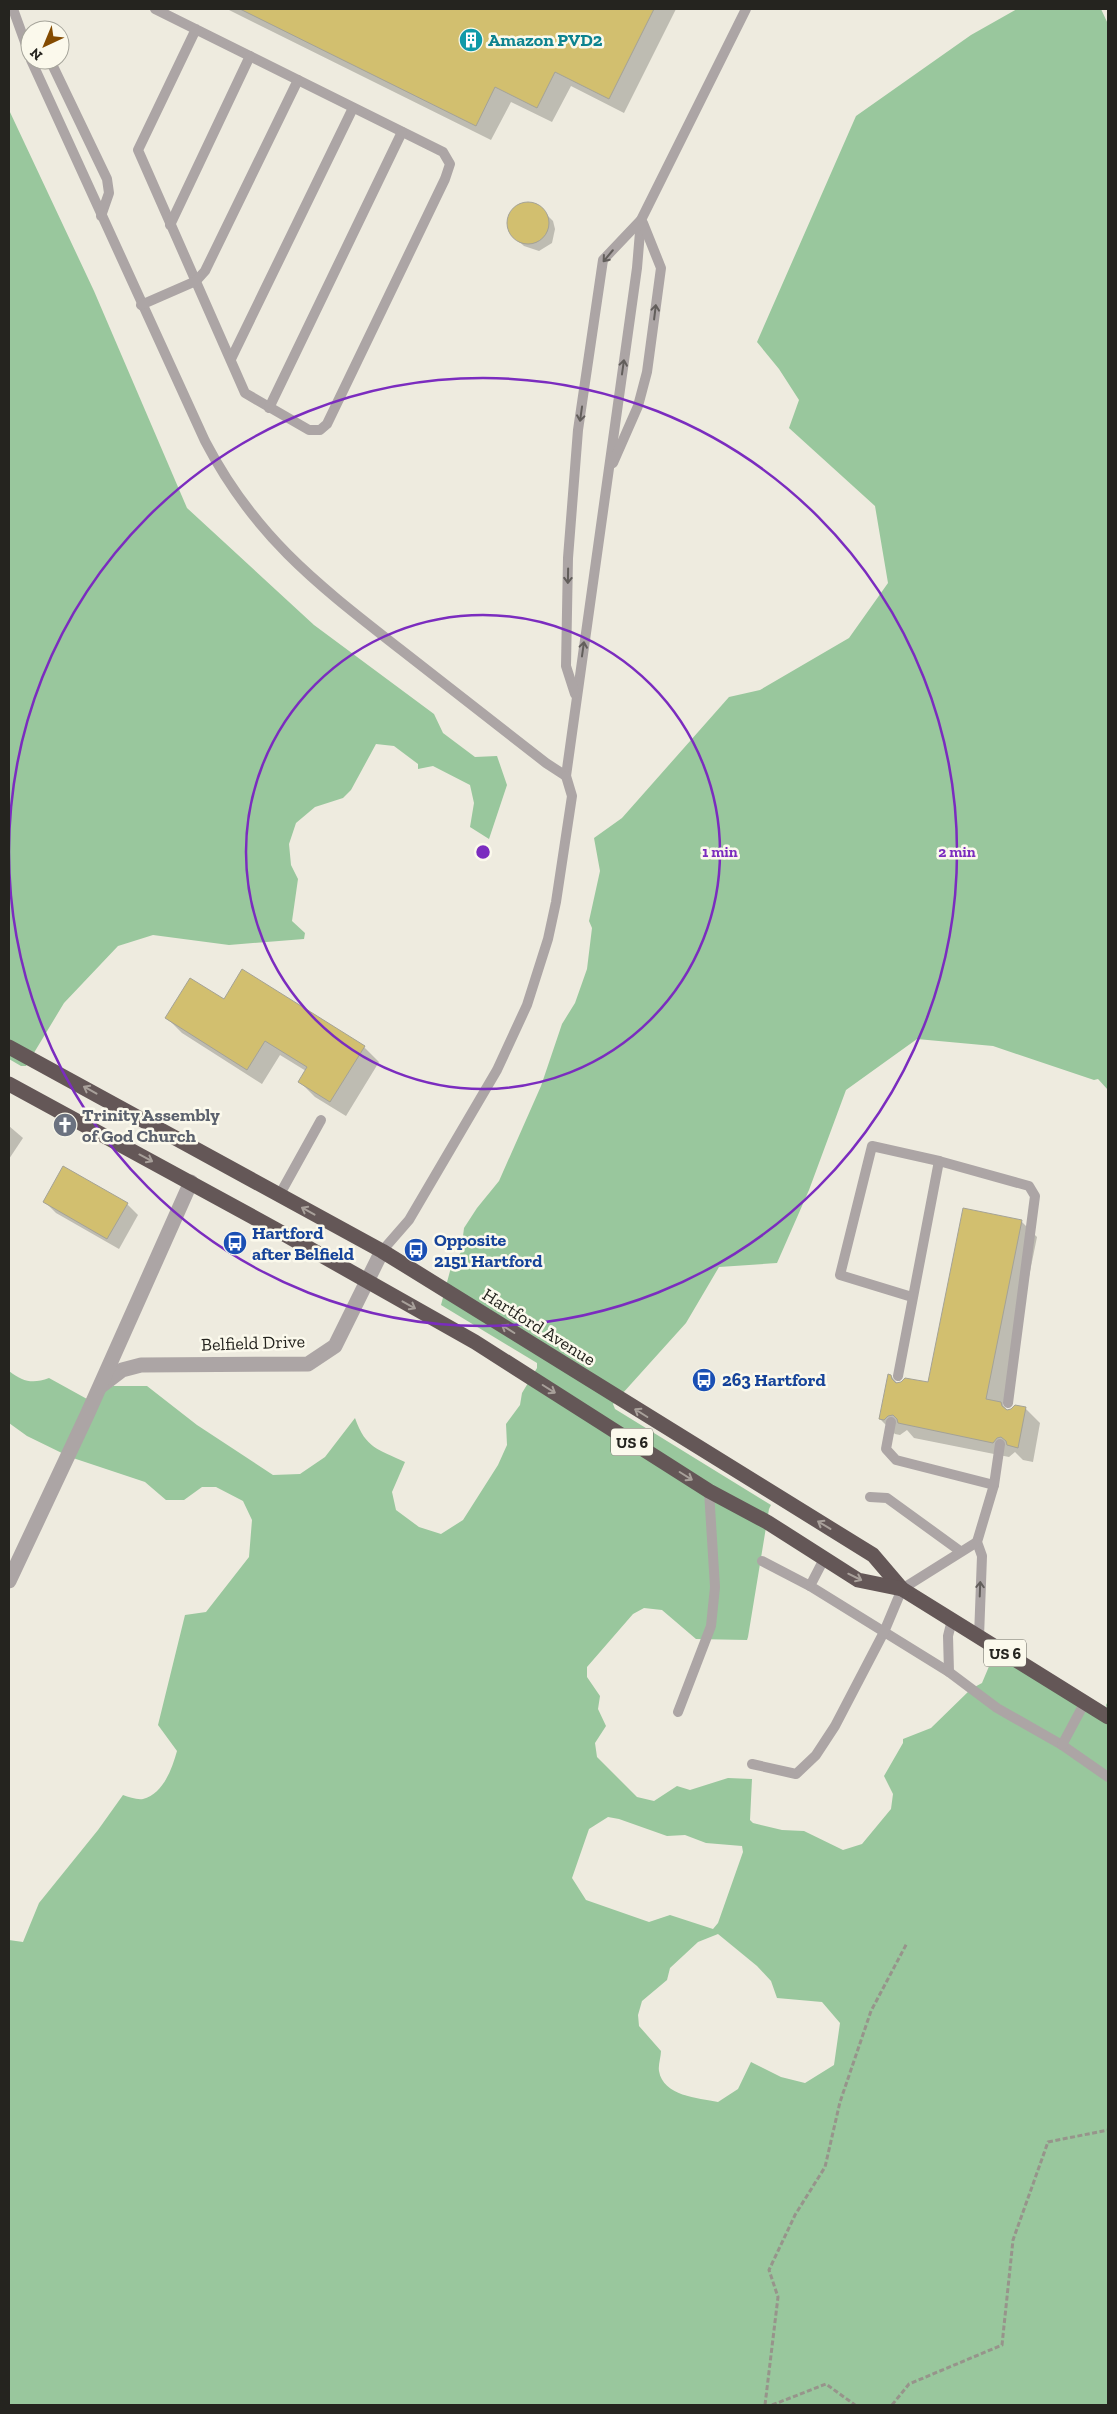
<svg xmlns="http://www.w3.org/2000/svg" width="1117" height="2414" font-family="'Zilla Slab',serif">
<rect width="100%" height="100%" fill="#eeebdf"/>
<g fill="#99c79d" fill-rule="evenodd">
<path d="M1017,9H1101L1108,24V1090L1098,1079L1094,1080L993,1046L917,1039L846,1090L809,1190L777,1263L719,1267L686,1323L613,1404L615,1409L771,1505L769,1509L748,1637L747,1640L696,1639L662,1610L644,1608L633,1614L587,1667V1677L600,1696L598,1709L606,1726L595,1743L597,1757L637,1797L654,1801L677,1786L690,1790L728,1778L752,1779L750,1820L753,1823L782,1830L804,1831L843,1850L862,1844L891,1809L893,1794L884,1776L903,1743V1739L931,1728L971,1689L982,1683L990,1664L1002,1645L1107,1709L1106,1705L1108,1701V2405H9V1940L23,1942L39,1903L98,1830L123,1795C129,1797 137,1800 143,1799C163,1794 172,1769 177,1751L158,1725L185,1615L206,1612L249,1557L252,1520L243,1501L216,1487H202L184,1500H166L145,1482L70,1457L27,1436L9,1423V1371C23,1382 33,1384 49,1378L87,1399L113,1386H147L197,1425L273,1475L300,1474L325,1457L355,1418C366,1449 378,1449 405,1462L392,1492L396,1510L419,1527L441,1534L463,1520L498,1465L507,1445L506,1424L520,1405L522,1393L537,1368V1363L441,1305L450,1271L461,1252L464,1228L477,1208L499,1181L541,1086L562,1024L575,1003L587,969L592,928L589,921L600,871L594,838L622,818L729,697L760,690L849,638L888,583L875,506L789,428L799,400L779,369L757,342L856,116L971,35ZM608,1817L619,1819L667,1836L685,1835L706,1843L742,1846L743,1852L718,1923L713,1929L670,1915L649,1922L586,1900L572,1878L589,1829ZM718,1934L757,1966L771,1981L777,1998L822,2002L840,2023L834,2065L805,2083L781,2077L751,2062L738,2089L718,2102C698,2098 663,2096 659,2071C658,2065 661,2057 661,2051L639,2026L638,2015L642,2001L667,1980L670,1968L698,1942Z"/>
<polygon points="9,110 94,291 187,508 314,625 434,714 443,733 475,757 497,756 507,785 489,839 470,827 474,803 470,785 433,766 418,769 418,764 394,746 376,744 351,790 343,798 315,807 296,823 289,844 291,865 298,879 292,921 305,933 304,939 229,945 153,935 118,946 64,1003 26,1066 21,1066 9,1059"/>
</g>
<g fill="#0003">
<polygon points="227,9 676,9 624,113 571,86 552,122 511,102 491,140"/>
<polygon points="526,203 540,208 553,221 555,229 552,243 539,251 524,246 516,239 509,225 513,211"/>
<polygon points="224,1000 364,1047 379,1062 346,1116 315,1097 300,1082 306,1071 280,1055 262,1084 182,1033 167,1018"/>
<polygon points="9,1126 23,1138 9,1159"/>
<polygon points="44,1201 127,1204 138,1215 119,1249 56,1213"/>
<polygon points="1022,1222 1037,1237 1003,1405 1008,1411 1025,1408 1040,1423 1033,1462 1023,1460 1015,1452 1009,1457 914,1438 907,1430 900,1435 895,1434 880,1419 891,1376 898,1384 929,1384"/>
</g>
<g fill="#d2bf6f" stroke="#a4a296">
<polygon points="240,9 654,9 609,99 555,72 537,108 495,87 476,126"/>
<circle cx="528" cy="223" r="21"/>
<polygon points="242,969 365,1046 330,1102 298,1082 307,1067 265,1041 247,1070 165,1018 190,978 224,999"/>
<polygon points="63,1166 128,1203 107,1239 43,1202"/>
<polygon points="963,1208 1022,1220 986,1399 1001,1402 1002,1406 1007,1410 1011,1409 1015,1405 1026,1407 1018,1448 1007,1445 1006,1441 1001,1437 997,1438 993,1443 898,1423 897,1419 893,1415 888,1416 884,1420 879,1419 888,1374 891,1375 892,1379 896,1383 901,1382 905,1378 928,1382"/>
</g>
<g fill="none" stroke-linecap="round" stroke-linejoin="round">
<g stroke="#97948b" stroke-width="3" stroke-dasharray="5 2.5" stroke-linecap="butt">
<polyline points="765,2405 778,2297 769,2270 795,2215 825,2167 840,2102 871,2011 907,1943"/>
<polyline points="772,2405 826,2384 855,2405"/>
<polyline points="892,2405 909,2384 1002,2345 1013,2240 1048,2142 1108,2130"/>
</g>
<g stroke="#aca5a5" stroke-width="10">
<polyline points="13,9 30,56"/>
<path d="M155,9C251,56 347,105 443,152L450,164L445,179L327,424L320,430H309L245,393L138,150L196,29"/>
<path d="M31,60L205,441C255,537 317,584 400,649C448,687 497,725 546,763L566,776L637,268L641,220"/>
<polyline points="50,60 107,179 109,193 101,216"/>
<polyline points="170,225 250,56"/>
<polyline points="141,305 196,281 205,271 298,80"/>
<polyline points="231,359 353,108"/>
<polyline points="269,408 402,132"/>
<polyline points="613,463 638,406 647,372 661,268 643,223"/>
<polyline points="575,694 566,666 568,558 578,430 603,260 641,220 746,9"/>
<polyline points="280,1194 321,1120"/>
<polyline points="382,1251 409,1220 497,1070 527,1005 548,939 556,902 572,796 566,776"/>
<polyline points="912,1297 840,1275 872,1146 939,1161"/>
<polyline points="898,1376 939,1161 1029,1186 1035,1196 1008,1403"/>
<polyline points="891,1422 886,1449 896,1460 994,1485"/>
<polyline points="870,1497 887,1498 960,1551"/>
<polyline points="824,1559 810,1586 949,1672"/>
<polyline points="762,1561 810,1586"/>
<polyline points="952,1620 948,1636 949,1672 997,1708 1062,1745 1108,1777"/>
<polyline points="979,1637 982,1556 977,1542 994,1485 1000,1444"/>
<polyline points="678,1712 711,1626 715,1587 709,1491"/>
<polyline points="1062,1745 1085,1702"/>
<polyline points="752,1764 796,1774 816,1755 835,1726 884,1632 902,1589 977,1542"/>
</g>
<g stroke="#aca5a5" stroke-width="15">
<polyline points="101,1386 122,1370 141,1365 308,1364 335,1346 382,1251"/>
<polyline points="9,1581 87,1415 191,1182"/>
</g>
<g stroke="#645757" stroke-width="15">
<polyline points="9,1047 382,1251 873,1555 902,1589 1108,1717"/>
<polyline points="9,1084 275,1229 475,1342 709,1491 767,1522 858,1580 902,1589"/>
</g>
</g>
<defs><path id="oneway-shaft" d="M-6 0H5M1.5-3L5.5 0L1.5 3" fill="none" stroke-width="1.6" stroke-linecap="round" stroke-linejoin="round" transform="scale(1.25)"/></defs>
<g stroke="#625e5b">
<use href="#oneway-shaft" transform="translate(608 256) rotate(130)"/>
<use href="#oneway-shaft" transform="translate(655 312) rotate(-83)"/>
<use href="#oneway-shaft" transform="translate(623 367) rotate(-82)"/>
<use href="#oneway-shaft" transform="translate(581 414) rotate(98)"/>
<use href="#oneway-shaft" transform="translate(568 576) rotate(91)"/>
<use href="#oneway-shaft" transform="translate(583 649) rotate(-82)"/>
<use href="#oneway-shaft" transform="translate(980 1589) rotate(-88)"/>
</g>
<g stroke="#a8a09a">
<use href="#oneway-shaft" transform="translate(90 1090) rotate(-151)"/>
<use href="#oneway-shaft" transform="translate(146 1158) rotate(28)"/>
<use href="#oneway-shaft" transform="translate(308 1211) rotate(-151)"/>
<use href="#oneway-shaft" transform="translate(409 1305) rotate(29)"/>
<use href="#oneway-shaft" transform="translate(508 1329) rotate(-148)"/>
<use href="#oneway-shaft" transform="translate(549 1389) rotate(32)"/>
<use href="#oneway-shaft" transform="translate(641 1413) rotate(-148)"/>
<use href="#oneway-shaft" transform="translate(686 1476) rotate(32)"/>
<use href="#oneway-shaft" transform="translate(824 1525) rotate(-149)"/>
<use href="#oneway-shaft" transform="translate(855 1577) rotate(26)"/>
</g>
<g fill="none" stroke="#7b2cbf" stroke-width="2.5">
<circle cx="483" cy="852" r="237"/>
<circle cx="483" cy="852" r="474"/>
</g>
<defs>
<g id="building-disc" transform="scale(1.25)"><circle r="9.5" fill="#0f9aa8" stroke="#fbf9ec"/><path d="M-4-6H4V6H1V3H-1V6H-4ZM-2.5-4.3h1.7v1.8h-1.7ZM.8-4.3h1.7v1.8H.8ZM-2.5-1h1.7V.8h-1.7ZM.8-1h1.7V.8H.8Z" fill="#fff"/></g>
<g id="church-disc" transform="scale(1.25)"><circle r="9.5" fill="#6b7280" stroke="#fbf9ec"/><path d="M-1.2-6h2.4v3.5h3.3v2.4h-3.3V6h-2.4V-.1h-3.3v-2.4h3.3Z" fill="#fff"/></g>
<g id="bus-disc" transform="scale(1.25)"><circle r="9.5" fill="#1a4fb4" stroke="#fbf9ec"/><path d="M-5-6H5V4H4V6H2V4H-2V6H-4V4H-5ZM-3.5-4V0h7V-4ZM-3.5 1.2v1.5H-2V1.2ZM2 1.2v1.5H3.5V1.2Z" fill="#fff"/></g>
</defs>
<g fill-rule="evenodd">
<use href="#building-disc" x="471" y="40"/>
<use href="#church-disc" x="65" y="1125"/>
<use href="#bus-disc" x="235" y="1243"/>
<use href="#bus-disc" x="416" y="1250"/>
<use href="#bus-disc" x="704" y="1380"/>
</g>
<g text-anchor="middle" stroke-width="5" stroke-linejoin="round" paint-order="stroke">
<g fill="#fbf9ec" stroke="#65645c" stroke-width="1">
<rect x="611" y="1428.5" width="42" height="27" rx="4"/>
<rect x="984" y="1639.5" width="42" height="27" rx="4"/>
</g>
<g font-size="16" font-weight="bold" fill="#25241f">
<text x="632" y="1448">US 6</text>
<text x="1005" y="1659">US 6</text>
</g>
<g font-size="18" font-weight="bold" fill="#0d838f" stroke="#fbf9ec" text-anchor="start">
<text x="488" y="46">Amazon PVD2</text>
</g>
<g font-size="18" font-weight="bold" fill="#5b616d" stroke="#fbf9ec" text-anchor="start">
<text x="82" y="1121">Trinity Assembly<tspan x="82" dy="21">of God Church</tspan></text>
</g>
<g font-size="18" font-weight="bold" fill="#164399" stroke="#fbf9ec" text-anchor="start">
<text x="252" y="1239">Hartford<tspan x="252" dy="21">after Belfield</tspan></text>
<text x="434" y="1246">Opposite<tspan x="434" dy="21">2151 Hartford</tspan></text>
<text x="722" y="1386">263 Hartford</text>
</g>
<g font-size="18" fill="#25241f" stroke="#fbf9ec">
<text transform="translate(539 1327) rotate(32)" y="6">Hartford Avenue</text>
<text transform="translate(253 1343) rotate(-2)" y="6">Belfield Drive</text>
</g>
</g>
<circle cx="483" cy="852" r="8" fill="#7b2cbf" stroke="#fbf9ec" stroke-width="2.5"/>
<g font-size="15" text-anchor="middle" font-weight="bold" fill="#7b2cbf" stroke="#fbf9ec" stroke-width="5" stroke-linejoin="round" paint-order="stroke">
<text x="720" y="857">1 min</text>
<text x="957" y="857">2 min</text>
</g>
<rect width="1117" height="2414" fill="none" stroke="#25241f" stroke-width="20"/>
<g transform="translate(45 45) rotate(224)"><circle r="24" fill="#fbf9ec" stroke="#a5a49a"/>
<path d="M0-4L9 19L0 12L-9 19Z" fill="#844b00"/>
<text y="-8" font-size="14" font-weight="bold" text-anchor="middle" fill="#25241f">N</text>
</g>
</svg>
